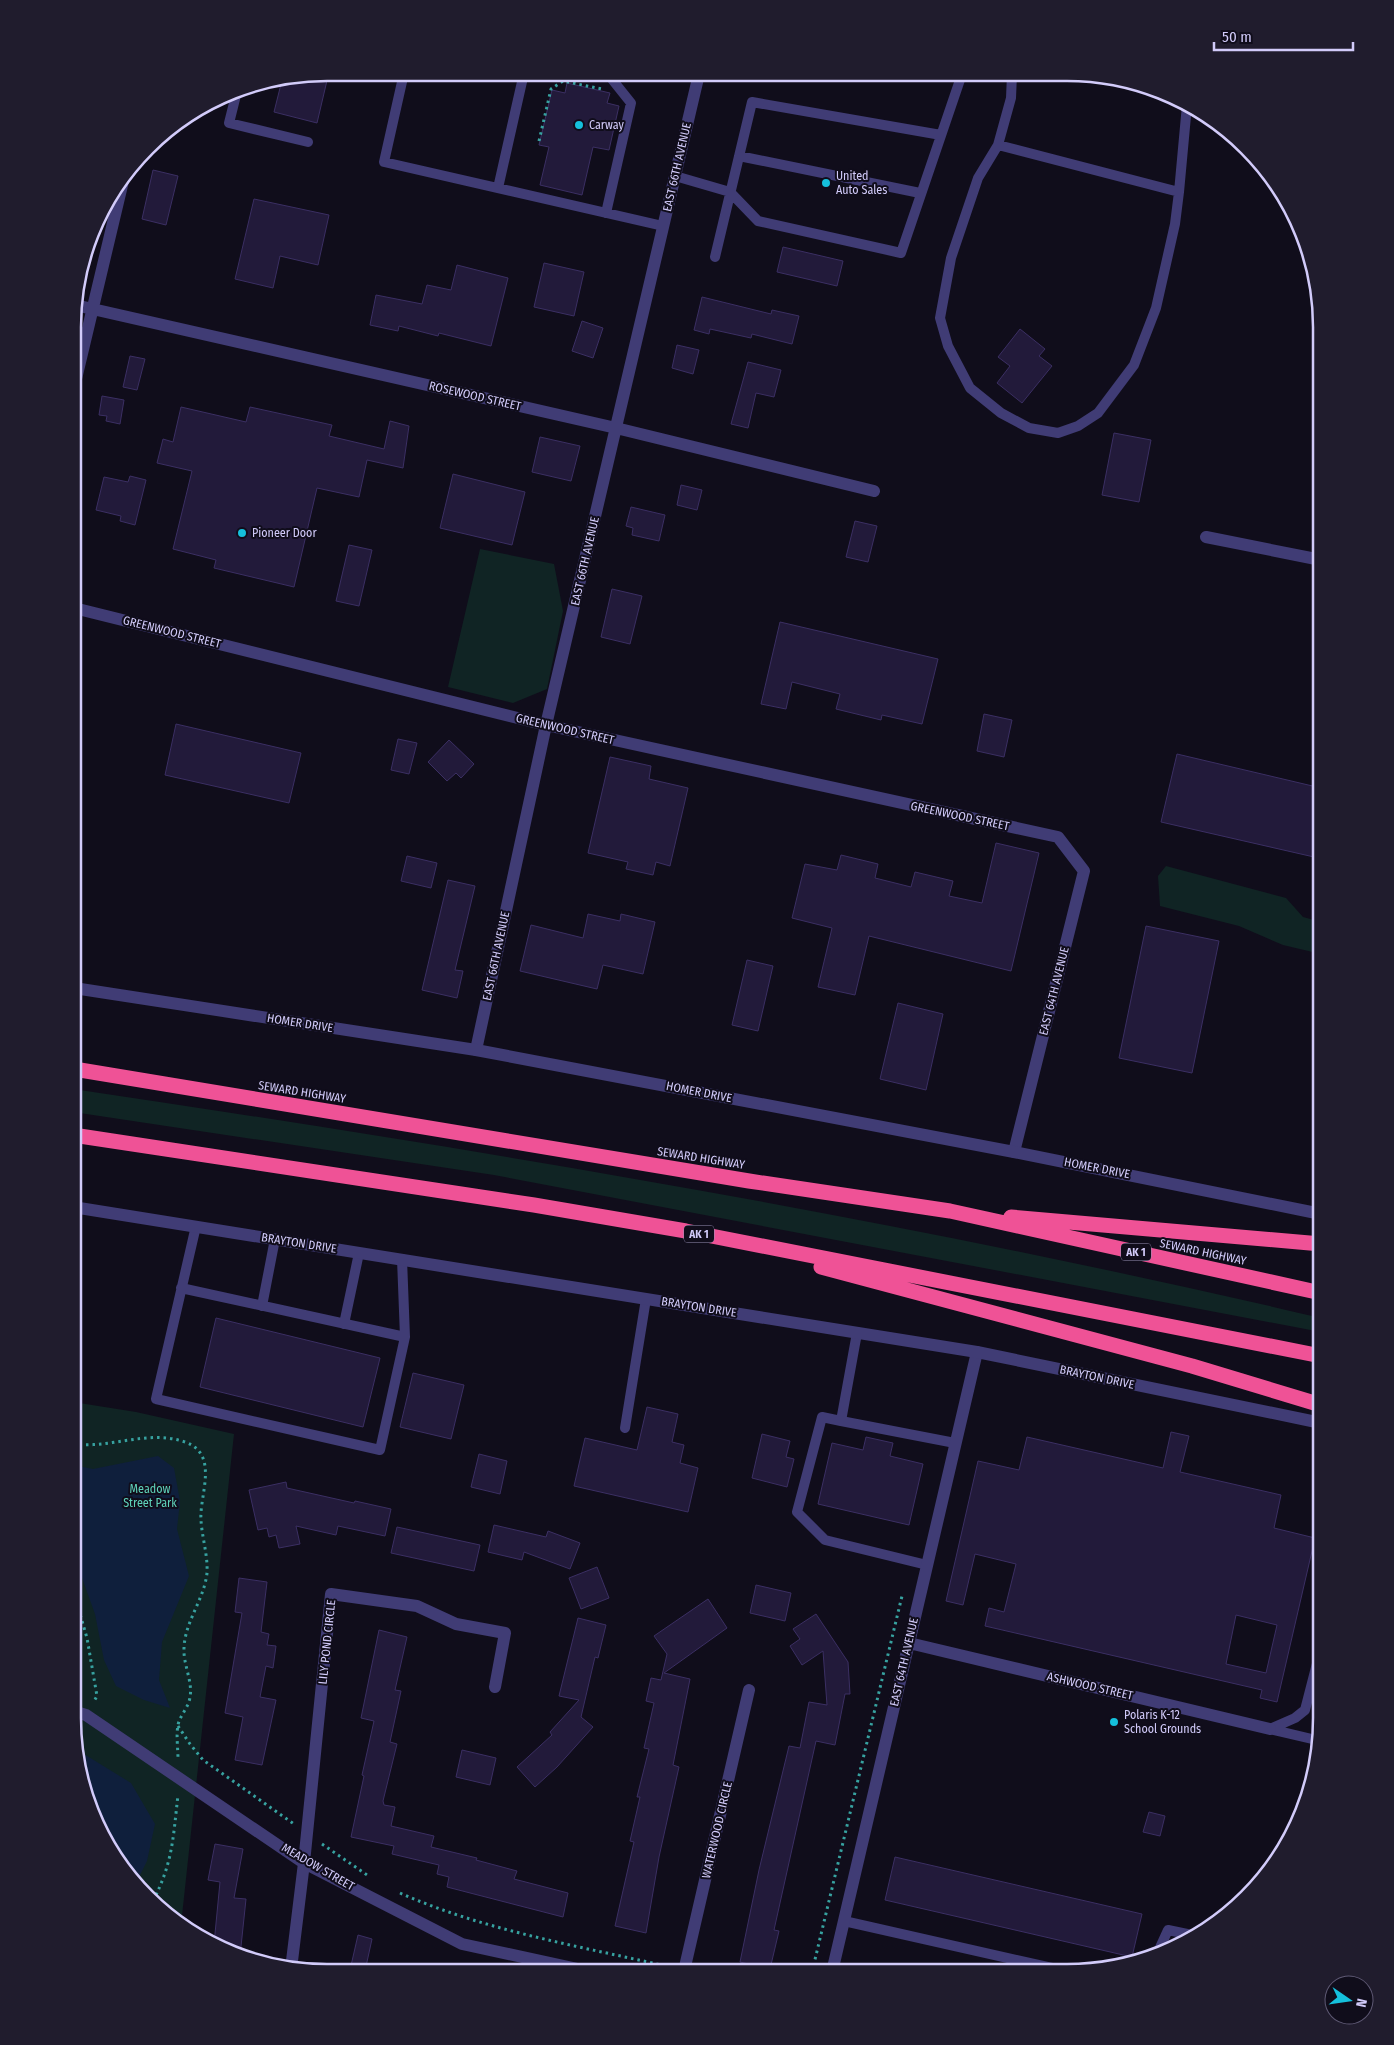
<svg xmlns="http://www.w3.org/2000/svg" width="1394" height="2045" viewBox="0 0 1394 2045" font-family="'Fira Sans Condensed',sans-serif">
  <rect width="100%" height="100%" fill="#100d1b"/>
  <path fill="#102424" d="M480 549 554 564 563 611 547 689 513 703 448 687Z
    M1166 866 1286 898 1303 917 1321 922V954L1283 945 1239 926 1160 906 1158 876Z
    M73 1089C492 1151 909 1221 1321 1318V1332L494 1175 73 1112Z
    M73 1402 136 1412 234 1434 181 1925 173 1920 125 1873 92 1815 73 1717Z"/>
  <path fill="#0f1f3c" d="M158 1456 174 1468 180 1501 177 1529 189 1576 162 1642 159 1680 170 1708 144 1700 116 1686 104 1660 95 1614 77 1564 73 1561V1465L93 1469Z
    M79 1751 131 1783 155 1824 147 1861 136 1883 125 1873 92 1815Z"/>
  <path fill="#221a3a" stroke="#3b2f63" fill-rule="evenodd" d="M329 72 317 123 274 112 282 80Z
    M567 83 610 93 607 103 619 106 609 150 593 147 582 195 540 185 549 147 539 145 552 90 565 93Z
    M153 170 178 176 166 225 142 219Z
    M254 199 329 215 318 265 280 256 273 288 235 279Z
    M783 247 843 261 837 286 777 272Z
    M544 263 584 272 574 316 534 307Z
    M457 265 508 278 491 346 439 333 438 336 399 326 398 331 370 325 376 295 422 304 427 285 451 290Z
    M702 297 771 314 772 310 799 316 792 344 752 334 751 338 710 329 709 334 694 330Z
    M582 321 603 328 593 358 572 351Z
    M1020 329 1045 349 1039 356 1052 366 1022 403 997 383 1010 366 998 357Z
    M677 345 699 350 693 374 672 368Z
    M130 356 145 359 137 390 123 387Z
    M748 362 781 370 774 397 756 393 748 428 731 424Z
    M102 396 124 400 120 424 106 421 107 416 99 415Z
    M181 407 246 422 250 407 332 425 329 436 384 449 390 421 409 426 403 468 367 460 359 497 317 488 294 587 214 568 216 560 173 549 192 471 157 463 163 439 173 442Z
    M1114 433 1151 440 1139 502 1102 495Z
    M540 437 580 446 571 481 532 472Z
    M453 474 525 492 512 545 440 528Z
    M130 476 146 480 135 525 120 521 121 516 96 510 104 477 128 482Z
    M681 485 702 490 697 510 677 505Z
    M631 507 665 515 659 541 632 535 633 528 626 526Z
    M855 521 877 526 868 562 846 557Z
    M349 545 372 550 359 606 336 601Z
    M612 589 642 596 630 644 601 637Z
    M780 622 938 659 922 724 882 715 881 720 836 709 840 694 792 682 786 709 761 704Z
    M984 714 1012 720 1004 757 977 751Z
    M176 724 301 753 289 803 165 775Z
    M398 739 417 743 409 774 391 770Z
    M449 740 474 764 461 778 456 773 447 781 428 762Z
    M1177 754 1321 788V826L1314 857 1161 822Z
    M610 757 651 766 649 779 688 788 670 866 656 862 653 875 626 869 628 862 588 853Z
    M996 843 1039 853 1011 971 869 936 855 995 818 987 832 928 792 918 805 864 837 870 841 855 878 864 875 878 911 887 915 872 953 881 949 896 982 903Z
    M407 856 437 863 431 888 401 881Z
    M448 880 475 886 455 970 463 971 457 998 422 990Z
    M588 914 620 921 621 914 655 922 643 974 603 965 597 989 520 971 531 925 583 938Z
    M1146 926 1219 941 1192 1073 1119 1058Z
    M747 960 773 966 758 1031 732 1025Z
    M898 1003 943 1014 926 1090 880 1079Z
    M216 1318 380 1358 363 1427 200 1387Z
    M413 1373 464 1385 451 1439 400 1427Z
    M647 1407 678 1414 672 1442 684 1445 680 1463 698 1468 688 1512 574 1486 585 1438 637 1450Z
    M1171 1432 1189 1436 1180 1472 1281 1495 1274 1528 1315 1538 1277 1702 1260 1698 1262 1690 985 1626 989 1608 1004 1612 1016 1564 975 1554 963 1605 946 1601 978 1461 1019 1470 1027 1437 1163 1468ZM1236 1615 1277 1625 1266 1673 1226 1664Z
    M762 1434 790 1441 786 1457 794 1459 787 1487 752 1478Z
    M866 1437 893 1443 890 1456 923 1464 909 1525 818 1504 832 1443 863 1450Z
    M479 1454 507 1461 500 1494 471 1487Z
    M286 1482 287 1488 354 1503 355 1501 391 1509 385 1536 338 1526 336 1535 296 1526 300 1544 279 1548 276 1535 269 1537 267 1528 258 1530 249 1490Z
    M494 1525 546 1537 548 1531 580 1543 570 1569 524 1552 522 1560 488 1552Z
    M397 1527 480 1545 474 1571 391 1553Z
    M597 1567 609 1598 581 1609 569 1578Z
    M239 1578 267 1582 261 1632 269 1634 267 1645 276 1646 273 1668 266 1666 260 1697 276 1700 262 1765 235 1760 243 1717 225 1713 242 1613 235 1612Z
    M756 1585 791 1593 785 1621 750 1613Z
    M708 1599 727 1628 664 1673 690 1679 673 1765 679 1767 659 1857 646 1933 615 1926 634 1842 630 1841 640 1797H637L649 1749 644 1748 654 1703 646 1701 651 1678 661 1680 667 1654 654 1636Z
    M816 1614 848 1662 850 1694H845L835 1745 816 1741 774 1930 779 1931 770 1969 740 1962 759 1870 789 1746 800 1748 809 1702 827 1705 823 1651 802 1665 790 1646 800 1639 793 1629Z
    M578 1618 606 1625 598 1658 595 1657 581 1717 593 1727 557 1767 535 1787 517 1767 552 1735 550 1732 579 1700 559 1696Z
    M379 1630 407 1637 395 1690 401 1691 390 1742 397 1744 383 1801 384 1805 395 1807 391 1826 434 1836 431 1847 477 1858 476 1860 517 1871 514 1879 568 1893 563 1917 447 1887 449 1877 437 1874 439 1865 392 1854 394 1846 351 1837 364 1776 362 1775 374 1721 361 1718Z
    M462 1750 496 1758 490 1785 456 1777Z
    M1149 1812 1165 1816 1160 1836 1143 1832Z
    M215 1844 243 1849 234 1898 246 1899 240 1956 214 1944 220 1882 208 1880Z
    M895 1857 1142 1914 1132 1957 885 1900Z
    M358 1935 372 1939 365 1971 350 1970Z"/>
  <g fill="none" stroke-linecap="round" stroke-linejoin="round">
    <path stroke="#37a2a0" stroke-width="3" stroke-dasharray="2.5 4" stroke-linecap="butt" d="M539 141 551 89 563 81 602 89
      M73 1444C111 1449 148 1429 185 1442 220 1454 199 1496 201 1520 202 1538 208 1555 207 1573 204 1600 185 1621 184 1648 183 1664 193 1682 190 1697 189 1707 180 1715 178 1725 176 1735 178 1749 178 1759
      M73 1590 87 1638 97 1696 93 1703
      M178 1726 190 1744 203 1760 294 1824
      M322 1844 370 1877
      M400 1893C486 1931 579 1946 670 1967
      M153 1901C173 1862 173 1838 178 1795
      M812 1972 902 1596"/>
    <path stroke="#403c75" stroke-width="10" d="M404 73 384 162 663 226
      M1012 74 1011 98 998 145 1179 192 1187 105
      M237 91 229 123 308 142
      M998 145 978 178 951 258 940 318 948 346 970 388 1001 413 1029 428 1058 433 1078 426 1098 413 1134 365 1156 308 1175 224 1179 192
      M739 156 920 193
      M675 176 730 192 758 221 901 253 962 74
      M498 188 524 73
      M606 213 631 103 607 73
      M715 257 752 102 941 135
      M196 1226 156 1399 380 1450 405 1337 402 1259
      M181 1288 405 1337
      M262 1306 275 1239
      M344 1324 359 1253
      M857 1333 841 1421 955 1443
      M841 1421 822 1417 797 1512 825 1540 927 1565
      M625 1428 646 1299
      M1270 1729 1295 1718 1305 1710 1321 1648
      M1270 1729 1312 1739 1320 1737
      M844 1921 1070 1972
      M1157 1954 1168 1930 1192 1935"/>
    <path stroke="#403c75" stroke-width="12" d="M75 305 616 428 874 491
      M75 383 123 181
      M1206 537 1321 560
      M74 608 546 725 1058 837 1084 871 1014 1152
      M476 1050 546 725 699 74
      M909 1643 1270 1729
      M73 1711 86 1715 304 1863 462 1944 587 1971
      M291 1969 304 1863 331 1594 417 1606 456 1624 505 1633 495 1687
      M684 1971 749 1690
      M832 1972 977 1352"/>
    <path stroke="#403c75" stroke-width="12" d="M74 988 476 1050 1014 1152 1321 1214
      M73 1207 977 1352 1321 1423"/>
    <path stroke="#ef5296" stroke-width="15" d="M74 1069 749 1181 950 1211 1321 1293
      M73 1135 534 1205 686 1231 1321 1356
      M1011 1217 1321 1244
      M821 1267 1192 1366 1321 1405"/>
  </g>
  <g fill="#15c0dc" stroke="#100d1b" stroke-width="2">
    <circle cx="579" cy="125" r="5"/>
    <circle cx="826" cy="183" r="5"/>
    <circle cx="242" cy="533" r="5"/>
    <circle cx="1114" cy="1722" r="5"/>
  </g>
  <g text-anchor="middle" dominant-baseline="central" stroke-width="4" stroke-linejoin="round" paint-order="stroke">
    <g fill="#100d1b" stroke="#9892b7" stroke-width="1">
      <rect x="684" y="1225.5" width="30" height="17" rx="4"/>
      <rect x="1121" y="1243.5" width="30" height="17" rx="4"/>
    </g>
    <g font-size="11" font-weight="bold" fill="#d2cbfa">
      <text x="699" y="1234">AK 1</text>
      <text x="1136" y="1252">AK 1</text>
    </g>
    <g font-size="12" fill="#d2cbfa" stroke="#100d1b" text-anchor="start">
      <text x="589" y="125">Carway</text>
      <text x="836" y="176">United<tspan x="836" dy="14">Auto Sales</tspan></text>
      <text x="252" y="533">Pioneer Door</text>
      <text x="1124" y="1715">Polaris K-12<tspan x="1124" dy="14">School Grounds</tspan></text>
    </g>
    <g font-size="12" fill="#d2cbfa" stroke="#100d1b">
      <text transform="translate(677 167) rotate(-77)">EAST 66TH AVENUE</text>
      <text transform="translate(475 396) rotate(13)">ROSEWOOD STREET</text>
      <text transform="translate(585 561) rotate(-77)">EAST 66TH AVENUE</text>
      <text transform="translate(172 632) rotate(14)">GREENWOOD STREET</text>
      <text transform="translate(565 729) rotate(13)">GREENWOOD STREET</text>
      <text transform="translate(960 816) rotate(12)">GREENWOOD STREET</text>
      <text transform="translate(496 956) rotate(-78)">EAST 66TH AVENUE</text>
      <text transform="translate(1054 991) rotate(-76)">EAST 64TH AVENUE</text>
      <text transform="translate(300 1023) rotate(9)">HOMER DRIVE</text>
      <text transform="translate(302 1092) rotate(9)">SEWARD HIGHWAY</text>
      <text transform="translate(699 1092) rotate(11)">HOMER DRIVE</text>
      <text transform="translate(701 1158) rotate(9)">SEWARD HIGHWAY</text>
      <text transform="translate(1097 1168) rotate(11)">HOMER DRIVE</text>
      <text transform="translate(299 1243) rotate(9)">BRAYTON DRIVE</text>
      <text transform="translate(1203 1252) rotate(12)">SEWARD HIGHWAY</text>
      <text transform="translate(699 1307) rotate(9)">BRAYTON DRIVE</text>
      <text transform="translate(1097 1377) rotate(12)">BRAYTON DRIVE</text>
      <text transform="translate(327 1642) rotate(-84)">LILY POND CIRCLE</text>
      <text transform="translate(904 1662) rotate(-77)">EAST 64TH AVENUE</text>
      <text transform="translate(1090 1686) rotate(13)">ASHWOOD STREET</text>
      <text transform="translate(717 1830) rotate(-77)">WATERWOOD CIRCLE</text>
      <text transform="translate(318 1867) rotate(30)">MEADOW STREET</text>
    </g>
    <g font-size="12" fill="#5fd2ba" stroke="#100d1b">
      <text x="150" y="1489">Meadow<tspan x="150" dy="14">Street Park</tspan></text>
    </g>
  </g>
  <path d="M0 0H1394V2045H0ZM327 81H1067A246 246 0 0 1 1313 327V1718A246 246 0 0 1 1067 1964H327A246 246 0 0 1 81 1718V327A246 246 0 0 1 327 81Z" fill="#201c2d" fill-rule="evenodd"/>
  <path fill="none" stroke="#d2cbfa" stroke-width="2.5" d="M327 81H1067A246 246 0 0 1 1313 327V1718A246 246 0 0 1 1067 1964H327A246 246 0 0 1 81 1718V327A246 246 0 0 1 327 81Z"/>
  <g transform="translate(1349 2000) rotate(103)"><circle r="24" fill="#100d1b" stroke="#5e5974"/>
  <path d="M0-4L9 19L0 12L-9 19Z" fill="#15c0dc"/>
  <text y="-8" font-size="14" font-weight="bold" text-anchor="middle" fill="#d2cbfa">N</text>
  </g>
  <path d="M1214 42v8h139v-8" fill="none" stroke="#d2cbfa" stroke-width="2.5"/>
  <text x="1222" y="42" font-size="15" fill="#d2cbfa" stroke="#100d1b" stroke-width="4" paint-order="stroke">50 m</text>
</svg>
